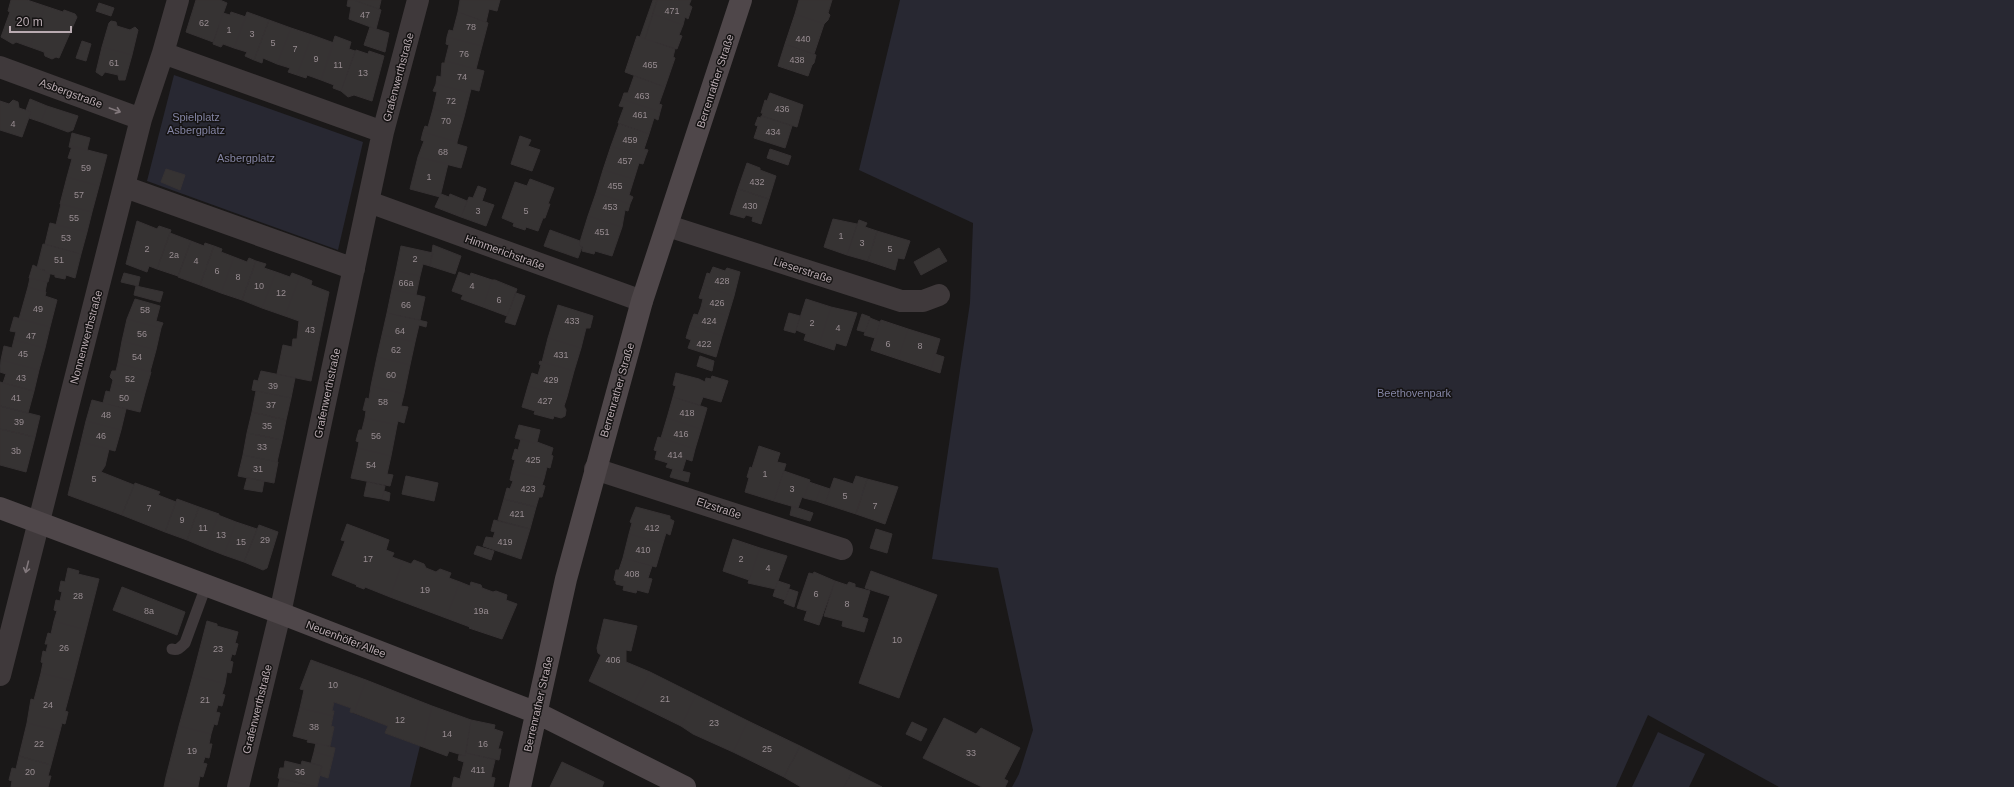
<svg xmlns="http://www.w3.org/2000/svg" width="2014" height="787" viewBox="0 0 2014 787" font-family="Arial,sans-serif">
  <rect width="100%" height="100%" fill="#1a1818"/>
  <path fill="#282832" d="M900 0H2014V787H1779L1648 715 1616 787H1012L1019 774 1033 730 998 568 932 559 970 303 973 223 859 170Z
    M174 75 363 142 338 250 147 181Z
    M334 702 351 708 350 712 388 726 385 733 420 746 410 787H317L319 775 327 777 335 748 330 746 334 727 331 726 334 712 332 711Z
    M1658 732 1705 754 1689 787H1632Z"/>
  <path fill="#363333" stroke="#363233" d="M11 0H27L45 6 30 47 16 42 13 44 1 37 10 12 8 11Z
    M196 0H220L227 3 213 42 186 32Z
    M348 0H354L381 10 376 29 349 19 351 7 347 6Z
    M354 0H381L379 9Z
    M460 0H500L497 11 489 9 486 22 458 12Z
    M653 0H657L645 39 640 37Z
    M657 0H691L689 5 692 7 688 19 685 17 683 25 653 14Z
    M799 0H832L828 13 830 15 828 20 824 24 795 14Z
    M99 3 114 8 111 16 96 11Z
    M45 6 63 12 64 10 75 14 77 17 59 58 56 57 52 59 45 56 44 52 30 47Z
    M231 12 246 17 234 48 223 44 221 47 213 44 223 13 230 15Z
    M247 12 269 20 254 60 245 56 247 52 234 48Z
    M458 12 488 23 482 46 447 37 449 30 453 31Z
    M653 14 683 25 679 35 682 36 677 49 645 39Z
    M795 14 824 24 814 54 785 44Z
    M269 20 291 28 277 64 263 58 262 63 254 60Z
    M111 21 116 22 117 26 130 30 135 27 138 30 132 55 102 47 109 23Z
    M370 27 389 33 385 52 364 45Z
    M291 28 312 35 297 75 288 72 290 68 277 64Z
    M312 35 334 43 321 80 307 75 306 78 297 75Z
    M335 36 351 42 349 49 355 51 341 91 333 88 334 85 321 80Z
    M637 36 675 49 673 57 675 58 665 87 625 72Z
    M447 37 482 46 476 69 445 61 449 45 446 44Z
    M82 41 91 44 86 61 76 58Z
    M785 44 816 55 814 63 812 65 808 76 778 66Z
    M102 47 132 55 125 80H119L118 75 105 72 102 76 96 72Z
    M356 50 368 54 369 51 384 56 372 101 354 95 348 97 341 91Z
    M445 61 484 71 479 91 471 89 470 93 436 84 437 76 441 77 442 63H445Z
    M634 76 665 87 659 104 662 105 660 112 622 99 624 93H628Z
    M436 84 470 93 464 117 433 109 437 92 433 91Z
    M770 93 803 105 797 127 762 116 763 113H761L765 100 767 101Z
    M30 99 47 106 41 122 29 118 31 112 26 110Z
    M622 99 660 112 658 120 654 118 649 134 618 123 624 107 619 106Z
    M13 100 18 102 19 108 31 112 22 137 0 130V101L9 104Z
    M47 106 78 116 73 130 68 132 41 122Z
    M433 109 464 117 457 142 423 132 425 126 428 127Z
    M761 116 792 126 785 148 754 138 758 126 755 125 758 117 761 118Z
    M619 124 649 134 644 149 648 150 645 158 611 146Z
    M423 132 457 142V144L467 147 461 168 418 157 424 141 421 140Z
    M72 133 90 138 87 150 69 147Z
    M520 136 531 140 528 146 540 150 532 171 511 164Z
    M72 146 107 155 99 186 67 177 72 159 68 158Z
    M611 146 645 158 643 164 639 163 634 179 603 170Z
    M770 149 791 156 788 165 767 158Z
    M418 157 448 164 440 197 410 189Z
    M747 163 760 168V170L776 176 769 199 738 189Z
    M166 169 185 175 180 190 161 182Z
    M603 170 634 179 629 195 633 197 630 204 596 193Z
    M67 177 99 186 92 212 60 204Z
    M530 179 554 188 548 204H550L545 218H543L538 231 526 227 525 230 513 226 514 223 502 218 515 182 527 186Z
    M478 186 486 189 482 201 494 205 486 226 461 217 469 197 473 198Z
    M738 189 769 199 761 224 752 221 753 217 746 215 744 218 730 214Z
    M596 193 630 204 628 211 625 210 622 227 588 216Z
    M441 194 449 197 450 194 467 201 461 217 435 207Z
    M61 204 92 212 87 232 56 225Z
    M588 216 622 227 612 256 595 251 594 254 582 251 583 247 579 245Z
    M833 219 857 224 847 255 824 247Z
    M859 220 867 223 865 227 877 231 868 261 847 255Z
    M137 221 157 229 159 226 171 230 157 269 149 266 147 272 126 264Z
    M50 223 87 232 81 254 45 244Z
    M550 230 580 241 579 245 582 247 578 258 544 246Z
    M877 231 910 241 904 259 898 258 895 270 868 261Z
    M170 233 191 241 178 276 157 269Z
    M191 241 204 246 205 243 214 246 200 285 178 277Z
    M43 244 81 254 75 278 66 275 65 279 55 277V275L44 272 45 270 37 268Z
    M433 245 461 256 455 274 430 266Z
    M214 246 222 249 221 252 234 257 221 293 200 285Z
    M401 246 433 253 430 266 423 264 420 276 396 271Z
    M939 248 947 261 921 275 914 262Z
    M234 257 247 262 249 258 256 261 242 300 221 293Z
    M256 261 266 264 264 268 276 272 262 308 242 300Z
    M33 265 50 274 48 282 29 278Z
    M713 267 725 271 727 268 740 272 734 296 703 286 707 273 710 274Z
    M396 271 420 276 416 295 392 289Z
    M276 272 290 277 292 273 300 276 285 316 262 308Z
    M459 272 470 276 471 273 492 280 483 307 461 299 463 295 452 291Z
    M124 273 140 277 138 286 121 282Z
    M300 276 312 281 311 285 329 292 311 381 277 374 283 345 292 347 293 339H297L299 321 285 316Z
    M30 278 47 282 45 292 28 287Z
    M492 280H495L517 289 507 316 483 307Z
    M136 286 163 292 160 302 134 295Z
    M703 286 734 296 728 316 701 307 703 299 699 298Z
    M28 287 46 292 45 296 57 300 50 327 19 319Z
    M392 289 425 297 420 320 387 313Z
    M516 293 525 296 515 325 505 322Z
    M135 299 160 306 156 321 163 323 161 328 127 319Z
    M806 299 831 307 819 345 804 340 806 334 796 330Z
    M558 305 593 316 590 328H586L581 348 548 338Z
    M701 307 728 316 722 336 690 325 694 314 698 315Z
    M831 307 857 313 846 346 836 343 834 350 819 345Z
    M387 313 427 322 426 327 419 325 415 342 382 335Z
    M789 313 800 316 795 333 784 330Z
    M862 314 870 317 865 332 857 330Z
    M14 317 50 327 45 348 14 340 16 332 10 331Z
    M870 318 880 322 875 338 864 335Z
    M127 319 161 328 156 350 122 341Z
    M881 320 908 329 898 359 871 350Z
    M690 325 722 336 716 357 688 348 691 340 686 338Z
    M908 329 940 339 931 370 898 359Z
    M382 335 415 342 410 365 377 357Z
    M548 338 581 348 574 371 542 362Z
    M14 340 45 348 39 370 1 360 4 346 12 348Z
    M122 341 156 350 150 372 118 363Z
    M935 354 944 357 940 373 931 370Z
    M700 356 714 361 712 371 697 366Z
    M377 357 410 365 404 394 371 386Z
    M1 360 39 370 34 391 3 383 6 374 0 372Z
    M540 361 574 371 567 397 528 386 532 373 538 375 541 365 539 364Z
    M118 363 151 372 145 393 112 384 113 380 110 377 112 371H116Z
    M261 371 295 378 291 398 252 390 254 380 258 381Z
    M676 373 699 379 705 382 706 378 711 379 712 376 728 381 721 402 703 397 700 405 673 397 676 386 673 385Z
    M0 382 34 391 28 413 0 406Z
    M112 384 145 393 140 412 103 403 106 391 110 392Z
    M371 386 404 394 401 406 408 407 404 423 398 421 397 425 365 418 366 411 363 410 366 398 369 399Z
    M528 386 567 397 564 406 566 410 565 416 561 418 554 416 553 419 534 414 535 411 522 407Z
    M256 391 291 398 286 420 252 412Z
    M673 397 707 408 701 429 667 418Z
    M92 400 126 409 121 430 86 421Z
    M0 406 40 416 35 437 0 429Z
    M252 412 286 420 282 440 247 433Z
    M365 418 397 425 391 456 358 448 359 442 356 441 359 430H362Z
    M667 418 701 429 695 449 661 438Z
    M86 421 121 430 115 451 81 442Z
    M519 425 540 430 537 442 534 443 515 438Z
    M0 429 35 437 26 472 0 465Z
    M247 433 282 440 277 462 243 455Z
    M658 437 695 449 692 461 686 459 682 472 666 467 668 463 655 459 657 451 654 450Z
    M521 439 534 443 537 442 553 448 551 455 553 456 550 468 547 467 544 479 512 471 515 460 512 459 515 449 518 450Z
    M81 442 109 449 105 466 101 472 134 485 122 515 68 495Z
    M759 446 780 453 777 462 786 464 774 501 745 492 749 478 747 477 750 467 752 468Z
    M358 448 391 456 387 474 393 475 390 486 351 478Z
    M243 455 278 462 274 483 238 476Z
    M673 469 690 473 688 482 670 477Z
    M512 471 544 479 542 485 545 486 542 497H539L536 507 504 499 507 488 510 489 513 481 510 480Z
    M784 471 810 480 804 498 802 497 798 508 774 501Z
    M406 476 438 483 434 501 402 494Z
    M856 476 867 479 856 514 825 504 834 478 853 484Z
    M247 478 264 481 262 492 244 489Z
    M867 479 898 487 885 524 856 514Z
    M367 482 385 486 382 499 364 496Z
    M809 482 821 486 816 501 804 498Z
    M135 483 160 492 158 495 176 502 165 532 122 515Z
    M821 486 830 489 825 504 816 501Z
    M384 491 390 493 389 501 382 499Z
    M177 499 199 507 187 540 165 532Z
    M504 499 536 507 530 529 498 520Z
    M792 506 813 513 810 521 790 515Z
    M199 507 219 514 206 548 187 540Z
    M636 507 670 516V519L674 521 670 535 666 533 663 543 629 534 632 523 630 522Z
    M218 515 236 522 224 555 206 548Z
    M494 520 530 529 521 559 483 546 486 537 493 538 495 532 491 531Z
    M236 522 257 529 244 562 224 555Z
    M347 524 389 540 386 550 394 553 392 557 403 561 390 597 365 587 364 589 356 586 357 585 332 575 345 541 341 540Z
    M259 525 278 532 267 568 263 570 244 562Z
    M876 529 892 534 887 553 870 548Z
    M629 534 663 543 656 567 623 558Z
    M733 539 760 548 749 580 723 571Z
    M477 546 494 551 491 560 474 554Z
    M760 548 787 556 775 589 748 583Z
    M623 558 652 566 648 578 652 579 648 593 637 590 636 593 623 590 624 586 616 584V581L614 580 616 570H619Z
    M414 560 424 564 426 568 436 572 440 569 451 573 449 578 460 582 446 618 390 597 403 561 411 564Z
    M68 568 79 571 78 574 99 579 86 630 54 621 57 611 54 610 56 600 60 601 62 592 59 591 61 581 65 582Z
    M871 571 937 595 899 698 859 683 890 596 865 588Z
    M814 572 835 581 819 625 804 620 807 611 797 608 809 573 813 574Z
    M778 581 790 585 785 600 773 596Z
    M835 581 847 585 849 582 855 584V587L870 591 862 617 868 619 864 632 842 626 843 621 824 616Z
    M460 582 470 586 471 582 481 585 482 588 493 592 496 591 507 595 506 600 517 604 502 639 469 628 470 627 446 618Z
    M122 587 185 612 177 635 113 610Z
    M789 589 798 592 794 607 784 603Z
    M604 619 637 626 631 651 626 650V662L650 672 634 703 589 681 601 655 598 653 597 648Z
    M54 621 86 630 73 681 41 673 43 663 41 662 43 651 46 652 48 644H45L48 633 51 634Z
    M207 621 217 624V626L238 632 235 643 238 644 235 655 232 654 230 661 233 662 231 673 227 672 225 684 193 675Z
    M311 660 366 680 354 713 350 712 351 708 334 702 332 711H334L333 716 300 708 304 690 300 689Z
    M650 672 696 695 681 726 634 703Z
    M41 673 73 681 65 711 68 712 65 724 62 723 60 731 27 723 31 699 34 700Z
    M193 675 225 684 222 694 225 695 222 706 218 705 216 712 220 713 217 725 214 724 211 734 179 726Z
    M366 680 432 706 423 747 385 733 388 726 354 713Z
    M696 695 748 721 733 752 693 734 681 726Z
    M432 706 471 720 465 756 449 751 447 756 423 747Z
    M300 708 333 716 331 726 334 727 330 746 307 742 308 740 293 736Z
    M944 718 976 734 981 728 1020 748 1004 779 1008 781 1005 787H982L923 758Z
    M471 720 495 725 494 729 503 732 498 749H501L499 760 466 753Z
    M748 721 800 746 784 777 733 752Z
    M912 722 927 729 921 741 906 734Z
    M27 723 60 731 51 765 19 756Z
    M179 726 211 734 209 744H212L209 758 205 757 203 763 207 764 203 777 200 776 198 786 166 777Z
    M316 743 335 748 333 757 314 752Z
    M800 746 852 772 844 787H801L784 777Z
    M314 752 333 757 328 778 319 775 322 766 311 763Z
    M466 753 495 760 491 777 495 778 493 787H452L454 777 460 779 464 762 458 760 459 755 465 756Z
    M19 756 51 765 48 776H51L48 787H11L12 781 9 780 12 768 16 769Z
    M285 761 301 765 302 761 322 766 317 787 278 778 280 768H284Z
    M562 762 604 782 602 787H550Z
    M852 772 882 787H844Z
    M166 777 198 786V787H164Z
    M280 778 316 787H278Z"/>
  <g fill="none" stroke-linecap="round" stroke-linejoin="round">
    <path stroke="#3f393b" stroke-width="11" d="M172 649C178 651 181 647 185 643L206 586"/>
    <path stroke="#3f393b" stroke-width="22" d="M163 53 383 132
      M0 67 141 119
      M125 187 354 269
      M369 202 642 301
      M668 226 901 301H923L939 295
      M595 469 842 549
      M0 675 141 119 163 53 178 0
      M238 787 279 618 383 132 418 0"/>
    <path stroke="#4f474a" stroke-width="22" d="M0 508 280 613 537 713 685 787
      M520 787 566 579 642 301 741 0"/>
  </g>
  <defs><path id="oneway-shaft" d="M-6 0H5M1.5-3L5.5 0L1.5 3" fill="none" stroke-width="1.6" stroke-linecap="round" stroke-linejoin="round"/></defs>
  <g stroke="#82787c">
    <use href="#oneway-shaft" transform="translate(115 110) rotate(20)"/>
    <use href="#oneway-shaft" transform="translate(27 567) rotate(104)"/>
  </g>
  <g text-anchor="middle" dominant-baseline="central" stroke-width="3" stroke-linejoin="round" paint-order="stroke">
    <g font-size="9" fill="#988d92">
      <text x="672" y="11">471</text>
      <text x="365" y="15">47</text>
      <text x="204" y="23">62</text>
      <text x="471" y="27">78</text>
      <text x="229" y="30">1</text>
      <text x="252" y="34">3</text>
      <text x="803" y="39">440</text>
      <text x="273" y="43">5</text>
      <text x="295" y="49">7</text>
      <text x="464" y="54">76</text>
      <text x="316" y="59">9</text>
      <text x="797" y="60">438</text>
      <text x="114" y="63">61</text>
      <text x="338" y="65">11</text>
      <text x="650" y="65">465</text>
      <text x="363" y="73">13</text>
      <text x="462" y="77">74</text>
      <text x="642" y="96">463</text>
      <text x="451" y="101">72</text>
      <text x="782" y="109">436</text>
      <text x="640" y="115">461</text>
      <text x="446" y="121">70</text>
      <text x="13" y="124">4</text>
      <text x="773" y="132">434</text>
      <text x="630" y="140">459</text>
      <text x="443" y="152">68</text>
      <text x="625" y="161">457</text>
      <text x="86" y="168">59</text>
      <text x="429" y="177">1</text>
      <text x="757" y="182">432</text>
      <text x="615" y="186">455</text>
      <text x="79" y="195">57</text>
      <text x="750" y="206">430</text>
      <text x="610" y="207">453</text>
      <text x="478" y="211">3</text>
      <text x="526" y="211">5</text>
      <text x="74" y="218">55</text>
      <text x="602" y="232">451</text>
      <text x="841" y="236">1</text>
      <text x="66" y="238">53</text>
      <text x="862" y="243">3</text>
      <text x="147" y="249">2</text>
      <text x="890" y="249">5</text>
      <text x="174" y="255">2a</text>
      <text x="415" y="259">2</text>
      <text x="59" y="260">51</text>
      <text x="196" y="261">4</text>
      <text x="217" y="271">6</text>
      <text x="238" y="277">8</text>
      <text x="722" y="281">428</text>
      <text x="406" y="283">66a</text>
      <text x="259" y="286">10</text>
      <text x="472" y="286">4</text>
      <text x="281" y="293">12</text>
      <text x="499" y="300">6</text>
      <text x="717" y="303">426</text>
      <text x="406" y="305">66</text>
      <text x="38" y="309">49</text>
      <text x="145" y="310">58</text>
      <text x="572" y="321">433</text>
      <text x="709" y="321">424</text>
      <text x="812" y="323">2</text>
      <text x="838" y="328">4</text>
      <text x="310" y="330">43</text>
      <text x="400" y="331">64</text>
      <text x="142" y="334">56</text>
      <text x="31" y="336">47</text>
      <text x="704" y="344">422</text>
      <text x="888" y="344">6</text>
      <text x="920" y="346">8</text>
      <text x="396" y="350">62</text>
      <text x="23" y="354">45</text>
      <text x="561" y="355">431</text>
      <text x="137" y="357">54</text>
      <text x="391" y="375">60</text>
      <text x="21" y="378">43</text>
      <text x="130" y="379">52</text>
      <text x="551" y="380">429</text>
      <text x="273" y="386">39</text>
      <text x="16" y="398">41</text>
      <text x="124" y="398">50</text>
      <text x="545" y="401">427</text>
      <text x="383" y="402">58</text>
      <text x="271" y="405">37</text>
      <text x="687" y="413">418</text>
      <text x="106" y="415">48</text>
      <text x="19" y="422">39</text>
      <text x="267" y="426">35</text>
      <text x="681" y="434">416</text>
      <text x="101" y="436">46</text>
      <text x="376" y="436">56</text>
      <text x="262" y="447">33</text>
      <text x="16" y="451">3b</text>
      <text x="675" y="455">414</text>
      <text x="533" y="460">425</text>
      <text x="371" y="465">54</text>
      <text x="258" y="469">31</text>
      <text x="765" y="474">1</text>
      <text x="94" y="479">5</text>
      <text x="528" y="489">423</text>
      <text x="792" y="489">3</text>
      <text x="845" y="496">5</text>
      <text x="875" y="506">7</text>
      <text x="149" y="508">7</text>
      <text x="517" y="514">421</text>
      <text x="182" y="520">9</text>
      <text x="203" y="528">11</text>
      <text x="652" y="528">412</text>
      <text x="221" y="535">13</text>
      <text x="265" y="540">29</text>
      <text x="241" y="542">15</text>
      <text x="505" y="542">419</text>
      <text x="643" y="550">410</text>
      <text x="368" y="559">17</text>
      <text x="741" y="559">2</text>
      <text x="768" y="568">4</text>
      <text x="632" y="574">408</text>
      <text x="425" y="590">19</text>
      <text x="816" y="594">6</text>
      <text x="78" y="596">28</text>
      <text x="847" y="604">8</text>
      <text x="149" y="611">8a</text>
      <text x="481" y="611">19a</text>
      <text x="897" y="640">10</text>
      <text x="64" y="648">26</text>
      <text x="218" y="649">23</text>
      <text x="613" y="660">406</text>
      <text x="333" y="685">10</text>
      <text x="665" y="699">21</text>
      <text x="205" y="700">21</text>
      <text x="48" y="705">24</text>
      <text x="400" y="720">12</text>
      <text x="714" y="723">23</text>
      <text x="314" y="727">38</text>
      <text x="447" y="734">14</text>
      <text x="39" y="744">22</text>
      <text x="483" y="744">16</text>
      <text x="767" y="749">25</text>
      <text x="192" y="751">19</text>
      <text x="971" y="753">33</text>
      <text x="478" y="770">411</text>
      <text x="30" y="772">20</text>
      <text x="300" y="772">36</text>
    </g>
    <g font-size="11" fill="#b9abb1" stroke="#151313">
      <text transform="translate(398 77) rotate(-75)">Grafenwerthstraße</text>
      <text transform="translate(715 81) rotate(-72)">Berrenrather Straße</text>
      <text transform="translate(71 93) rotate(20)">Asbergstraße</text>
      <text transform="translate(505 252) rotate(20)">Himmerichstraße</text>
      <text transform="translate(803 270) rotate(18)">Lieserstraße</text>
      <text transform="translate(86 337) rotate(-75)">Nonnenwerthstraße</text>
      <text transform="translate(617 390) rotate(-74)">Berrenrather Straße</text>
      <text transform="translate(327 393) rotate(-78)">Grafenwerthstraße</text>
      <text transform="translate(719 508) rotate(18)">Elzstraße</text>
      <text transform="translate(346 639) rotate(21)">Neuenhöfer Allee</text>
      <text transform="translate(538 704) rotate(-77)">Berrenrather Straße</text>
      <text transform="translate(257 709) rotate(-76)">Grafenwerthstraße</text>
    </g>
    <g font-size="11" fill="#8384a3" stroke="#151313">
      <text x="196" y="117">Spielplatz<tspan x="196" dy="13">Asbergplatz</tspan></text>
      <text x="246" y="158">Asbergplatz</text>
      <text x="1414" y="393">Beethovenpark</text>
    </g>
  </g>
  <path d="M10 26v6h61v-6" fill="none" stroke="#b9abb1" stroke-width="2"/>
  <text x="16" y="26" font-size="12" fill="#b9abb1" stroke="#151313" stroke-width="3" paint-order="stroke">20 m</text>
</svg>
